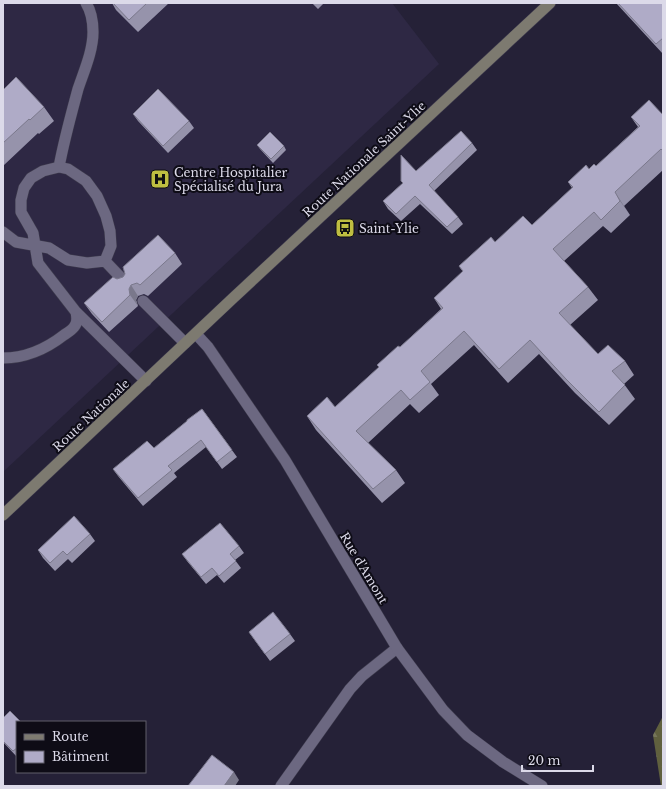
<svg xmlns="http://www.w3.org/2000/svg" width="666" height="789" viewBox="0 0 666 789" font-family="'Libre Baskerville',serif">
  <defs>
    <pattern id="forest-firs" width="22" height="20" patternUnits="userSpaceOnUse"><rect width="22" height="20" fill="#60603e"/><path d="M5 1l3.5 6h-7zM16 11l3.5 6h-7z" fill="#76765a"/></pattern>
  </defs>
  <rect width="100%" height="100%" fill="#252137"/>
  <path fill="#2e2844" d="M3 3H392L439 64 3 472Z"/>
  <path fill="url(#forest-firs)" d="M663 716V786H661L653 735Z"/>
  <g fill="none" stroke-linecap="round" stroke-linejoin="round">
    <defs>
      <path id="service" d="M59 167C64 140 71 115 78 89 84 71 93 51 93 32 93 23 91 11 86 3
        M3 232 16 242 49 248 68 260 87 263 105 261
        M105 261 126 283
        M143 301 185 343
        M76 312 146 381
        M3 358C26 358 46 349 64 335 67 333 72 330 74 327 78 323 77 317 76 312L38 263 33 233 21 212V200L24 188 31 178 43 171 59 167 68 169 86 181 97 196 106 216 110 231 111 246 105 261"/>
      <path id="minor" d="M281 786 350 689 362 676 397 648"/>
      <path id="tertiary" d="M196 334 208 347 285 460 397 648 443 710 467 735 503 762 542 786"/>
      <path id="secondary" d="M3 515 231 300 550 3"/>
    </defs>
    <use href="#service" stroke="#3f3c4e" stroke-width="12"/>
    <use href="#minor" stroke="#3f3c4e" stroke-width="12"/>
    <use href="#tertiary" stroke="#3f3c4e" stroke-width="12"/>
    <use href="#secondary" stroke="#3f3c4e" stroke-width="12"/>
    <use href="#service" stroke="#6c6881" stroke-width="11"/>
    <use href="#minor" stroke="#6c6881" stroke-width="11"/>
    <use href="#tertiary" stroke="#6c6881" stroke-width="11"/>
    <use href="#secondary" stroke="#7d7a70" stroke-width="11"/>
  </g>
  <path fill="#9693ab" d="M112 3H169L138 32 116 10Z
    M312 3H324L318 9Z
    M616 3H663V54Z
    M3 90 44 107 54 121 39 134 38 133 3 166Z
    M133 114 189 121 194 128 168 153 138 121Z
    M663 115V170L624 206 630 215 611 233 603 226 564 261 588 287 598 300 570 325 598 354 625 361 634 375 624 384 635 399 609 425 575 393 539 354 508 383 474 345 431 384 439 395 419 413 410 404 368 443 396 470 405 483 382 503 316 430 307 416 335 407 379 367 377 365 400 347 441 309 434 298 463 272 459 266 495 242 532 225 572 188 568 182 589 169 596 166 638 127 631 117Z
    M472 143 477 150 434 191 458 217 463 224 452 234 420 204 401 221 388 209 383 201 416 171Z
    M257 145 284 146 286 150 273 163 260 149Z
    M175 253 182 264 148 296 144 294 138 296 136 300 138 306 109 332 92 314 84 303 117 279 123 277Z
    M202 409 237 457 222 469 206 447 174 473 177 477 143 506 118 476 113 469 154 448Z
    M90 534 95 541 72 563 68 559 55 571 43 558 38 550Z
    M239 546 244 553 235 560 241 568 224 583 217 575 206 584 187 561 182 554Z
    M249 632 290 634 295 641 270 661Z
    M3 718 17 722V757L3 742Z"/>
  <path fill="#7a788b" d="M615 192 624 206 630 215 620 201Z
    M131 285 138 296 136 300 138 306 130 295 129 289Z
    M234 772 239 780 235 786H224Z"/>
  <path fill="#afabc7" stroke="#7a788b" d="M113 3H147L129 20Z
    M618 3H663V38L656 44Z
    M16 77 44 107 30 120 29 119 3 143V90Z
    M158 89 189 121 163 146 133 114Z
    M649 100 663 115V151L661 149 615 192 620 201 601 220 594 212 553 249 588 287 559 313 598 354 608 345 625 361 612 371 625 385 599 412 566 379 530 340 499 369 464 331 421 371 430 382 410 400 401 390 356 431 396 470 373 489 307 416 327 397 335 407 379 367 377 365 398 346 400 347 443 308 434 298 463 271 459 266 491 237 495 242 523 216 532 225 573 187 568 182 586 165 589 169 594 164 596 166 640 126 631 117Z
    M461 131 472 143 429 185 458 217 447 227 415 196 396 214 383 201 403 183 401 181V155L416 171Z
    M270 132 284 146 271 159 257 145Z
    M158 235 175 253 140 285 137 283 131 285 129 289 130 295 102 322 84 303 113 277 117 279 123 277 125 274 123 267Z
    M202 409 232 450 217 462 201 440 168 466 172 470 138 498 113 469 147 441 154 448 187 421V420Z
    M74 516 90 534 67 555 63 551 50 563 38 550Z
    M220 523 239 546 230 554 236 561 219 576 212 568 201 577 182 554Z
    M273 612 290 634 265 654 249 632Z
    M10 711 21 722H17V748L13 751 3 741V718Z
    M212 755 234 772 224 786H188Z"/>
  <defs>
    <symbol id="hospital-square" viewBox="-11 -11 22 22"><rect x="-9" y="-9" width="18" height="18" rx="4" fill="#bfbe41" stroke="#0e0c16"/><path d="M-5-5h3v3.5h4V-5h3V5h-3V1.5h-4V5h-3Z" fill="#111"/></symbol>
    <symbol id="bus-square" viewBox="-11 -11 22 22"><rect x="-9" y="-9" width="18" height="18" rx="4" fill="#bfbe41" stroke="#0e0c16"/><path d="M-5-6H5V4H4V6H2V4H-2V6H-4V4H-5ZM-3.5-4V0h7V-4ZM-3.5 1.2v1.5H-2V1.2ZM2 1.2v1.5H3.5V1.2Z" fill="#111"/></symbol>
  </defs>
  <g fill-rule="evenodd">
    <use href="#hospital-square" x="149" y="168" width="22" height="22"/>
    <use href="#bus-square" x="334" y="217" width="22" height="22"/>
  </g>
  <g text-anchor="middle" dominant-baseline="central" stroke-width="4" stroke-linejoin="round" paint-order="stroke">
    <g font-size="12" fill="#dcdae9" stroke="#0e0c16">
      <text transform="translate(364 159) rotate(-43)">Route Nationale Saint-Ylie</text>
      <text transform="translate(91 415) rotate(-43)">Route Nationale</text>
      <text transform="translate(364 568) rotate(59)">Rue d'Amont</text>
    </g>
    <g font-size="12" fill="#dcdae9" stroke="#0e0c16" text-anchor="start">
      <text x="174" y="172">Centre Hospitalier<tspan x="174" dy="14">Spécialisé du Jura</tspan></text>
      <text x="359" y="228">Saint-Ylie</text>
    </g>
  </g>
  <rect width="666" height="789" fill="none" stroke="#dcdae9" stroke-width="8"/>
  <rect x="16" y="721" width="130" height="52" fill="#0e0c16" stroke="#605e6a"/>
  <rect x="24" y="734" width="20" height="6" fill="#7d7a70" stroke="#605e6a"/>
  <text x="52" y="741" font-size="12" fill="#dcdae9">Route</text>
  <rect x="24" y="751" width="20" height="12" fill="#afabc7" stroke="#605e6a"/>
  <text x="52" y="761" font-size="12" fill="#dcdae9">Bâtiment</text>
  <path d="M522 765v6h71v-6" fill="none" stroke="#dcdae9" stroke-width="2"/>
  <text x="528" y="765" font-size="12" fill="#dcdae9" stroke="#0e0c16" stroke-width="3" paint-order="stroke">20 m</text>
</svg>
